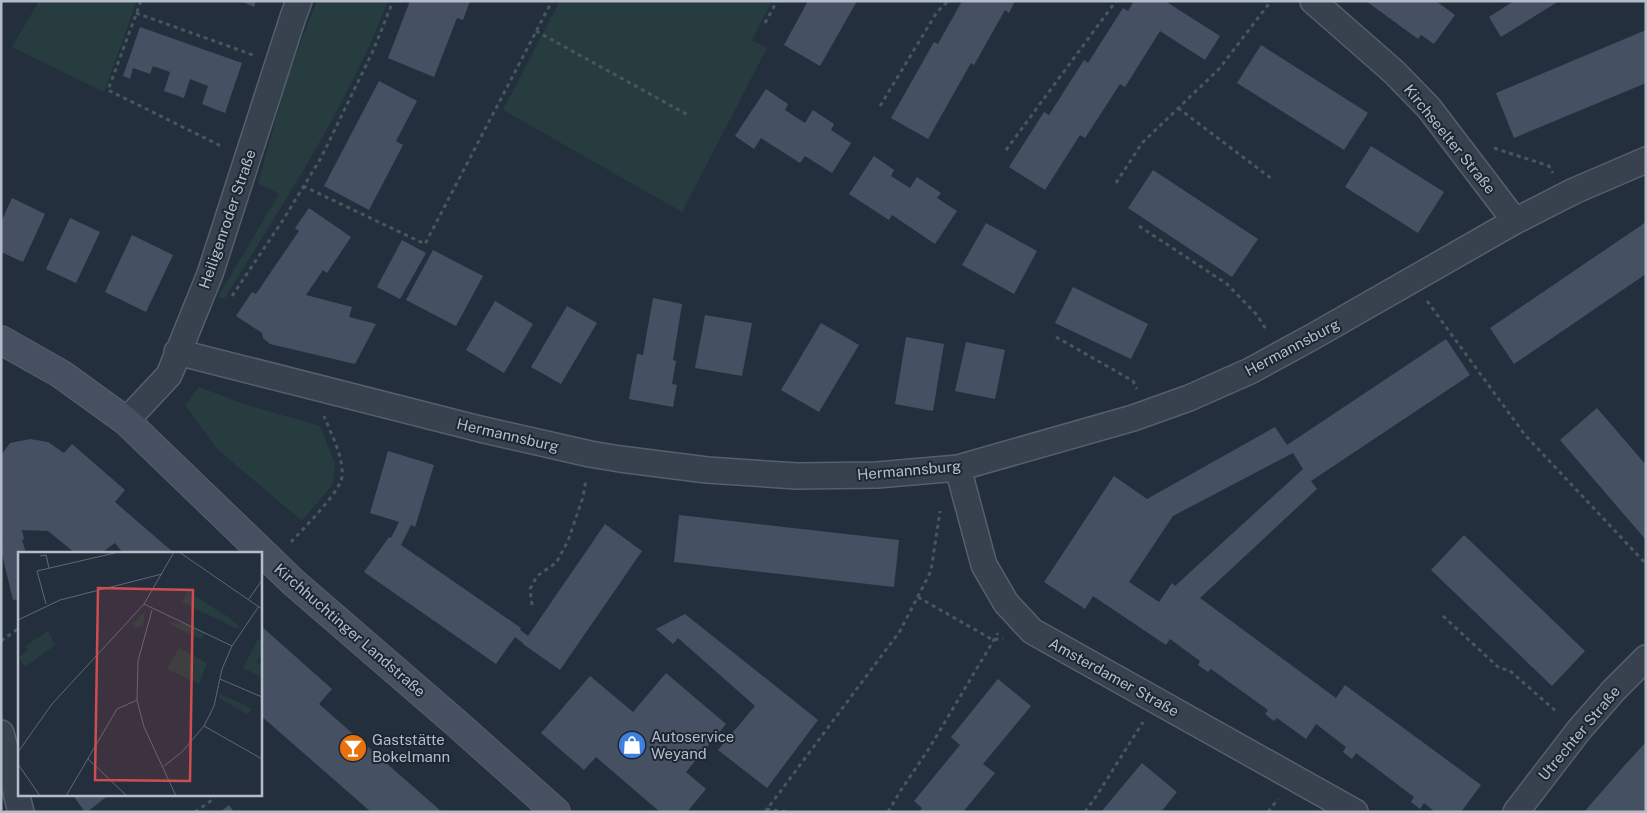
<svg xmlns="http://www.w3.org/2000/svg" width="1647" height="813" viewBox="0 0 1647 813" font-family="'Public Sans',sans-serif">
  <rect width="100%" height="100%" fill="#242f3e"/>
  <path fill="#263c3f" d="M39 1H137L104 92 12 47Z
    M317 1H388C347 107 284 202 225 298L218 297 279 194 258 183 289 72Z
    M560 1H772L752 40 767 48 682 212 503 110Z
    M199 387 244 404 320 426 335 464 333 484 302 521 218 450 185 405Z"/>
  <path fill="#455162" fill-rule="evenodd" d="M241 1H256L254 7Z
    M410 1H470L463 20 457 18 434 77 388 58Z
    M808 1H857L820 66 784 45Z
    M962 1H1015L1009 13 1005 10 974 65 971 63 928 139 891 118 934 42 938 44Z
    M1134 1H1165L1220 36 1205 60 1160 31 1125 87 1120 84 1085 138 1080 135 1045 190 1009 167 1044 112 1049 115 1084 60 1088 63 1123 8 1128 11Z
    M1366 1H1436L1455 15 1434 44 1421 35 1418 39Z
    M1514 1H1559L1501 37 1489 17Z
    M140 27 242 63 225 113 202 104 208 86 190 79 184 98 164 91 170 72 153 66 150 74 133 68 130 79 123 76Z
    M1646 30V83L1514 138 1496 93Z
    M1261 45 1368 113 1344 150 1237 83Z
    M379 81 417 101 396 141 403 145 369 210 324 186Z
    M766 89 788 104 785 110 805 123 813 110 834 124 831 130 851 143 832 173 805 156 800 163 761 138 754 149 735 136Z
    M1371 146 1444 192 1418 233 1345 187Z
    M874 156 894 170 891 176 910 188 917 177 941 193 937 198 957 211 935 244 892 215 889 220 849 194Z
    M1153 170 1258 239 1232 277 1128 208Z
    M12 198 45 214 23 262 1 252V222Z
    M309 208 351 237 327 273 323 270 306 295 352 307 349 317 376 324 355 364 270 344 263 338 262 333 236 316 252 292 256 294 277 263 299 231 295 228Z
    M70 218 100 232 76 283 46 269Z
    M1646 222V274L1514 364 1490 328Z
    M986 223 1037 251 1014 294 962 265Z
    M132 235 173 255 146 312 105 292Z
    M402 240 426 253 400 299 377 287Z
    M433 250 483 276 456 326 406 300Z
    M1073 287 1148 324 1131 359 1055 323Z
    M653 298 682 304 673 360 676 361 672 384 677 385 673 407 629 399 637 354 643 355Z
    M495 301 533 324 504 373 466 350Z
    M567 306 597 323 561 384 531 367Z
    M705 315 752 323 742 376 695 368Z
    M821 323 859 345 819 412 781 390Z
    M906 337 944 344 933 411 895 404Z
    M1446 339 1470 375 1311 481 1317 489 1200 598 1336 698 1345 685 1481 785 1461 812H1435L1424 803 1420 809 1411 802 1414 797 1356 753 1352 759 1343 752 1346 747 1316 724 1306 739 1277 718 1274 721 1265 714 1268 710 1211 669 1208 672 1198 665 1200 661 1170 639 1166 645 1093 596 1085 609 1044 582 1114 476 1147 499 1275 427 1287 445ZM1293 453 1303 469 1175 586 1172 583 1159 602 1129 582 1173 516Z
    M966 342 1005 350 995 399 955 391Z
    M1597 408 1646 465V540L1560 440Z
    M30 439 48 442 64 453 72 444 125 490 115 502 174 553H123L115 543 101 553H75L48 531 22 530 24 539 22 540 26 553H19V599L13 600 1 550V545H3L1 537V455L10 443Z
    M388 451 434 465 415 527 411 525 401 545 521 628 520 630 528 636 605 524 642 551 560 670 523 644V643L515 637 496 664 364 572 389 537 391 538 399 522 370 513Z
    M679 515 899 540 894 587 674 562Z
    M1464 535 1585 651 1552 686 1431 570Z
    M685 614 818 720 767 788 718 750 755 706 678 638 673 644 656 629Z
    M260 625 332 689 319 704 442 812H371L260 715Z
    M666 673 726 724 686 772 706 789 687 812H660L596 757 584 770 541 733 590 676 633 712Z
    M998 679 1031 706 983 764 995 773 963 812H919L922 808 914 801 960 745 951 737Z
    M1646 742V812H1584L1624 766Z
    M1142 763 1177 792 1161 812H1101Z
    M72 794H110L87 812H85Z
    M229 805 234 812H220Z"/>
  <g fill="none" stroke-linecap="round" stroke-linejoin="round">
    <defs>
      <path id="street" d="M1313 1 1394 72 1429 108 1515 221
        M177 352 480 429 590 454 620 459 707 470 797 476 877 475 958 468 1133 418 1189 398 1250 371 1314 336 1515 221 1574 191 1646 160
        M126 421 169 375 210 274 293 17 299 1
        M958 468 984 565 1006 603 1032 631 1355 812
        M1 733 21 812
        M1516 812 1579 730 1614 690 1646 658"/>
      <path id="secondary" d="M1 340 61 374 126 421 293 582 455 722 556 812"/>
    </defs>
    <use href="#street" stroke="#565f6c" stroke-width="28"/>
    <use href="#secondary" stroke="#565f6c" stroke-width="30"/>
    <path stroke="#44595c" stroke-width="3" stroke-dasharray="4 4" stroke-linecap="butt" d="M141 1 108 90 223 147
      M136 13 253 55
      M765 23 777 1
      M536 31 688 115
      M880 106 937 12 948 1
      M1178 108 1272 179
      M1494 148 1549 166 1553 173
      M1006 150 1116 1
      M1116 183 1142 143 1219 69 1271 1
      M303 186 425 244 552 1
      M1139 226 1227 284 1257 315 1267 331
      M232 296 283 220 321 158 373 51 393 1
      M1427 301 1525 435 1646 564
      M1056 337 1133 381 1137 389
      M291 542C303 529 340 492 342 477 344 457 331 434 324 416
      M918 597 993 640 1003 638
      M532 605 530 589 537 576 556 563 568 541 583 497 586 479
      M1443 616 1499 668 1509 670 1558 713
      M1 641 19 628
      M766 809 787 812
      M195 812 215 798
      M765 812 900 631 931 571 940 511
      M888 812 901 790 930 747 998 633
      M1085 812 1097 795 1143 722
      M1268 812 1278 799"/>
    <use href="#street" stroke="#38414e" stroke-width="25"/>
    <use href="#secondary" stroke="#465061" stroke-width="28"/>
  </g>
  <defs>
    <symbol id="shop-disc" viewBox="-11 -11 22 22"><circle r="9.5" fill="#3f7fe0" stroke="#1d2633"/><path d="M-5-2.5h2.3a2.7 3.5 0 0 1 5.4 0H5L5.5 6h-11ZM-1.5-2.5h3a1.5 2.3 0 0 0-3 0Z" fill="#fff"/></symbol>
    <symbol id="bar-disc" viewBox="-11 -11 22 22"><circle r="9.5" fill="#e8710a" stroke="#1d2633"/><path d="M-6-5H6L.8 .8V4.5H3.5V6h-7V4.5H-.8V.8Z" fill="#fff"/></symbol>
  </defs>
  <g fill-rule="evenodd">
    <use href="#shop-disc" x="616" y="729" width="32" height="32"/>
    <use href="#bar-disc" x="337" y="732" width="32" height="32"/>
  </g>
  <g text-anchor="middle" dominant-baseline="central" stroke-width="4" stroke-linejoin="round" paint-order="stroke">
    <g font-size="15" fill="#b4bcc9" stroke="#1d2633">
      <text transform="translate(1450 139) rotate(51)">Kirchseelter Straße</text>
      <text transform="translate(227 219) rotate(-71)">Heiligenroder Straße</text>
      <text transform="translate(1292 347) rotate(-28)">Hermannsburg</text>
      <text transform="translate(508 435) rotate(13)">Hermannsburg</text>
      <text transform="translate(909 470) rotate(-5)">Hermannsburg</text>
      <text transform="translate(350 630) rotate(41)">Kirchhuchtinger Landstraße</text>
      <text transform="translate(1114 677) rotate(29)">Amsterdamer Straße</text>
      <text transform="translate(1579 733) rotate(-50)">Utrechter Straße</text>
    </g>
    <g font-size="15" fill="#b4bcc9" stroke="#1d2633" text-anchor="start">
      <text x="651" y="736">Autoservice<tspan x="651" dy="17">Weyand</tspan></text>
      <text x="372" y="739">Gaststätte<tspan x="372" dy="17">Bokelmann</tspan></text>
    </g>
  </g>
  <g transform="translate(18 552)">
    <rect width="244" height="244" fill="#242f3e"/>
    <path d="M169 39 209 64 221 74 219 77 164 50ZM127 59 125 74 118 76 114 72ZM140 64 151 70 166 71 187 81 184 87 163 78ZM30 79 37 93 7 115 1 106 10 97 7 94ZM240 87 244 89V102L238 110 244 114V125L225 116ZM161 96 189 111 181 132 149 117ZM201 142 219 149 234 157 229 162 201 146Z" fill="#263c3f"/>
    <path fill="none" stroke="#5e6776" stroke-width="1" d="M161 0 244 57M22 4 28 3 31 16M231 47 244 28M28 52 19 19 101 0M126 52 214 94M134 58 120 109 119 148 126 175 158 244M0 68 42 48 144 22M202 127 244 145M186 174 244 207M0 200 34 152 126 52 156 0M70 207 109 244M0 212 22 244M146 214 164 200 186 174 196 154 204 117 214 94 241 54M48 244 99 157 119 148"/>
    <path fill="#ce4d50" fill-opacity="0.15" stroke="#ce4d50" stroke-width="2.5" d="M80 36 175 38 172 229 77 228Z"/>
    <rect width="244" height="244" fill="none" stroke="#b4bcc9" stroke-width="2.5"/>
  </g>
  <rect width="1647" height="813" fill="none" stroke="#b4bcc9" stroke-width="5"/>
</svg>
